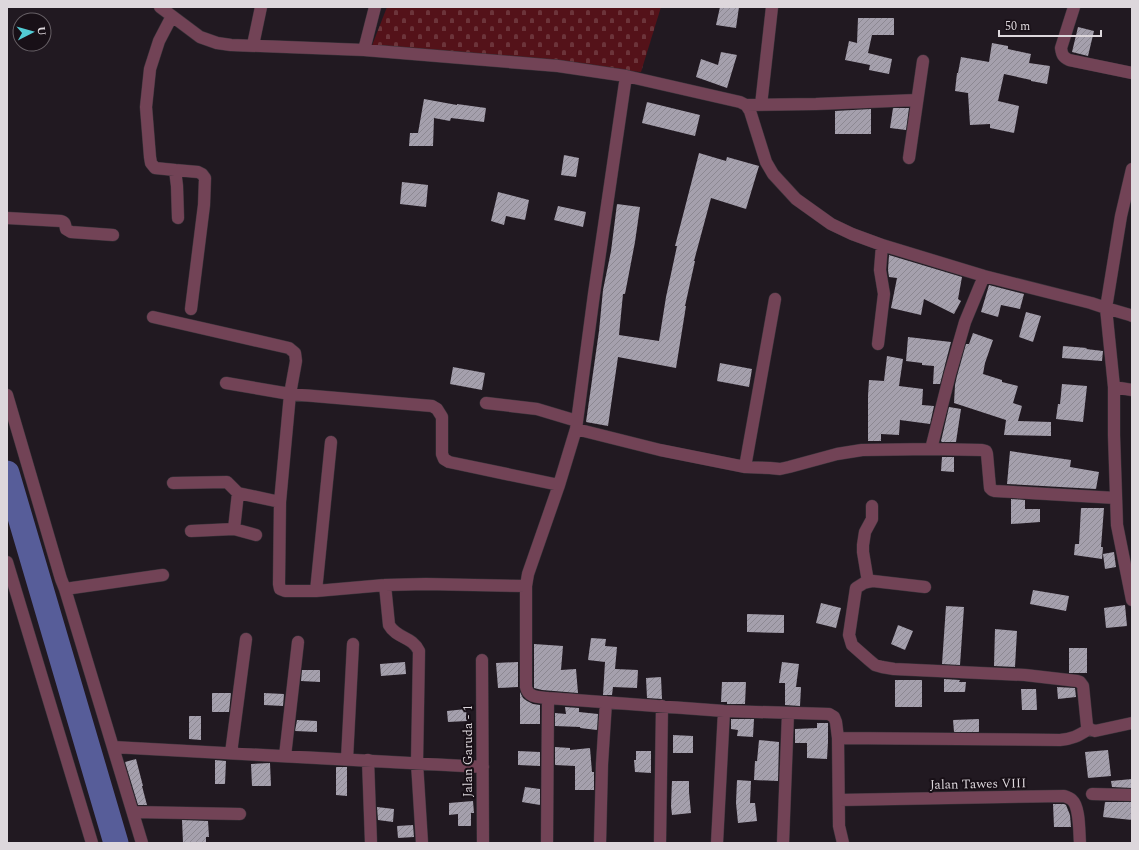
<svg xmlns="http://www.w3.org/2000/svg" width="1139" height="850" viewBox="0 0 1139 850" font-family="Spectral,serif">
  <defs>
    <pattern id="cemetery-stones" width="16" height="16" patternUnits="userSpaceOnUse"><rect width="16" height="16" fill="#541219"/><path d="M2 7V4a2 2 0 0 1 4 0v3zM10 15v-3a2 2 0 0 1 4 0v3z" fill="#6c343a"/></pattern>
    <pattern id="building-hatch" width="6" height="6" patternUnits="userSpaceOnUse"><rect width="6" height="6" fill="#a5a0ad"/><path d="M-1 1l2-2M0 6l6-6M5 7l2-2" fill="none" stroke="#8c8892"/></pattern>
  </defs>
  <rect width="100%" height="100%" fill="#211921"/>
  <path fill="url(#cemetery-stones)" d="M387 7H661L641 72 371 48Z"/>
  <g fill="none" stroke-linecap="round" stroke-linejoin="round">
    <path stroke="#575d99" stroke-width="25" d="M7 473 116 843"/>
  </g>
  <path fill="url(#building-hatch)" d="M720 7H739L736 28 716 25Z
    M858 18H894V35H872L868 53 892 59 889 74 869 70 870 65 845 60 849 41 857 43Z
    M1078 27 1094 31 1088 56 1072 52Z
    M992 43 1008 46V49L1031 54 1029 63 1050 66 1047 84 1031 81V80L1004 74 998 101 1019 106 1014 133 990 128V124L970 125 968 93 955 91 957 73H958L961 57 989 62Z
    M721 52 737 55 727 88 696 77 701 59 718 65Z
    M424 99 457 105V104L486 108 484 122 451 118 450 121 434 118 433 146H409L410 133H418Z
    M647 102 700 115 695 136 642 123Z
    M893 108H909L906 130 890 128Z
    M871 109V134H835V111Z
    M699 153 726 161 727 157 759 166 746 209 711 198 694 261H695L685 306H686L676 368 618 357 608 426 586 422 599 331 603 290 611 251 617 204 640 207 635 242 625 294H623L619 335 659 341 666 297 677 246H675Z
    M564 155 579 158 576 177 561 175Z
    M402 182 428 185 426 207 400 204Z
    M498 192 529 200 525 220 506 216 504 225 491 221Z
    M558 206 586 212 583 227 554 220Z
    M889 255 962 277 958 299 961 301 954 314 924 299 921 315 891 308 897 278 889 277 888 270Z
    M989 285 1024 294 1020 309 1001 305 998 317 981 312Z
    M1026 312 1041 316 1033 342 1019 337Z
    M973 333 993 340 985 363 983 374 1002 380V382L1018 386 1013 403 1022 406 1018 421 1051 422V436L1004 435 1006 420 954 403 955 385 957 376 966 344H969Z
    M908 337 951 342 940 384H933L934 366 922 365V363L906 361Z
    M1063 346 1087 348 1086 349 1103 351 1102 361 1062 358Z
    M887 356 903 359 899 386 923 389 922 405 934 406 930 424 900 420 899 435 881 434V441H868V396L869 380 884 381Z
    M720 363 752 369 749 387 717 381Z
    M453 367 485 373 482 390 450 384Z
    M1062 384 1087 386 1083 422 1056 419 1058 404H1060Z
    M949 407 961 409 956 442H942L941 441Z
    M1010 451 1071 460 1070 467 1099 472 1096 489 1007 484Z
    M942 457H954V472L941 471Z
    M1011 499 1025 500V509H1040V522L1011 524Z
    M1081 508H1104L1101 547H1103L1102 559 1074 555 1075 544H1079Z
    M1114 552 1116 567 1105 569 1103 554Z
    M1033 590 1069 596 1066 611 1030 604Z
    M821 603 841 608 836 628 816 623Z
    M1125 605 1127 626 1106 628 1104 608Z
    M946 606 964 607 960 665 942 664Z
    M747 614 784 615V633L747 632Z
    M898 625 913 631 905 650 891 644Z
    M995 629 1017 631 1015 667 994 666Z
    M591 638 606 639 605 646 617 647 615 669 638 670 637 688 613 687 612 695H603L605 662 588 660Z
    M534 644 563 646 561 670 576 669 578 693 542 690 534 688Z
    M1069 648H1087V673H1069Z
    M405 662 406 674 381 676 380 664Z
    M518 662V687L498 688 496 663Z
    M782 662 799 664 796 687H801L800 706 785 705V683H779Z
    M302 670H320V682L301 681Z
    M661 677 662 699 647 698 646 678Z
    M944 679 960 680 959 682H966L965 692H944Z
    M895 680H922V707H895Z
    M722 682H746L745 704H727V702H721Z
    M1057 687 1075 688 1076 697 1058 699Z
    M1021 689H1036L1037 710H1022Z
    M520 692 523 698 527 701 533 704 540 705V724H520Z
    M212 693H231L229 712H212Z
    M264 693 284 694 283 706 264 705Z
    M565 707 579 708V712L598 714 597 730 580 728V727L555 726V713L566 714Z
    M466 709 467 721 448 722 447 711Z
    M189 716H201V740L189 739Z
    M731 719H754L753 737 737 736 738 730 731 729Z
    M979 719V732H954L953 720Z
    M297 720 317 721V732L295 731Z
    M817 723H828V742L827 759 807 758V743H795V729L817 728Z
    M673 735 693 736V753H673Z
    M759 740 779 742 778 781 754 780 755 761H757Z
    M555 747 570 748V750L590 748 592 772H594V790H575V766L555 765Z
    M1108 750 1111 776 1088 778 1085 752Z
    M518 751 540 752V766L518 765Z
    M636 751H651V773L635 772 634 760H636Z
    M136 759 143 786H142L147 805H138L125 762Z
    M215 760 226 761 225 784H215Z
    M270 763 271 786H252L251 764Z
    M336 767H347V796L336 795Z
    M1132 779V788L1112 787 1111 781Z
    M737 780 751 781 750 803H755L757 821 738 823 736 803Z
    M672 781H689V792L691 813 672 815 671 806Z
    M525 787 540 789V805L522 802Z
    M473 801 474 813H471V826H458V814L449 815V803Z
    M1105 802H1132V820L1103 817Z
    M1053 804H1064L1066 805 1070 815 1071 827H1054Z
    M377 807 394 809 393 822 378 820Z
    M182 820 208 821 209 837H206V843H183Z
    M413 825 414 837 398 838 397 826Z"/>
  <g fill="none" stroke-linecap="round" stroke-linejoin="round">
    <defs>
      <path id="minor" d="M160 7 200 37 217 43 231 45 364 50 558 66 626 76 740 102 746 105 750 111 766 162 773 174 796 199 831 224 852 234 882 245 984 276 1091 303 1106 308 1114 387V435L1117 525 1132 600
        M1074 7 1061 48C1062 55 1063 57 1069 60L1132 73
        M172 16 159 41 150 69 146 107 150 157 151 163 155 168 175 170 177 186 178 218
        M253 45 261 7
        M364 50 375 7
        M626 76 594 294 576 429 559 485 528 574 526 586V687C528 698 539 697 548 698L724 711 829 714 834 717 836 722 838 738 839 826 843 843
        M746 105 816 104 917 100
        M761 105 772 7
        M909 158 923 61
        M1132 169 1121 216 1106 308 1130 315 1132 316
        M175 170 198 172 202 174 205 178 204 205 191 309
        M7 218 61 221C65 222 65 224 66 229L71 232 113 235
        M153 317 289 348 295 353 296 361 290 394 280 502 279 584 280 589 285 591H316L385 585 426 584 526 586
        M878 344 884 294 880 270 882 245
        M226 383 290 394 432 406 437 409 442 417V454L444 459 449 462 559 485
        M1114 387 1132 390
        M7 395 61 579 65 589 142 843
        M486 403 537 409 577 421
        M576 429 660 450 745 467 770 468 780 469 789 467 837 454 862 450 931 449 982 450 986 451 987 454 990 488 992 490 995 491 1116 498
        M931 449 950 374 965 322 984 276
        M745 467 775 299
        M173 483 227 482 238 493 280 502
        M234 529 256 535
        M191 531 234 529 238 493
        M7 562 92 843
        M868 582 863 552V545L865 532 872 519V506
        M385 585 389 625C397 639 412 636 419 651L417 763 422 843
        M925 587 873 581 864 583 856 588 849 635 852 645 869 660 875 665 882 667 894 669 1025 675 1077 681 1080 682 1083 686 1087 726C1089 729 1091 730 1095 731L1132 723
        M65 589 163 575
        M316 591 331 442
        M482 660 483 843
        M838 738 1060 740C1072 739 1078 736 1089 729
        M113 747 483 767
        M231 753 246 639
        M285 756 298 642
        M347 759 353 644
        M368 760 371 843
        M1092 794 1132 795
        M839 800 1064 796C1067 797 1070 798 1072 800 1080 807 1079 832 1080 843
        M133 812 240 814
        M547 843 548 698
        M600 843 602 764 606 702
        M660 843 662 706
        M717 843 724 711
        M783 843 788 713"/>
    </defs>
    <use href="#minor" stroke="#3b343b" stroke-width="13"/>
    <use href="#minor" stroke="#724356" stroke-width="12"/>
  </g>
  <g text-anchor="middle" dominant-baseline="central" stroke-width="4" stroke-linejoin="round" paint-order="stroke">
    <g font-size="13" fill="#ddd7dc" stroke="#181017">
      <text transform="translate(468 751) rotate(-90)">Jalan Garuda - 1</text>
      <text transform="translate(978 784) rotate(-1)">Jalan Tawes VIII</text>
    </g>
  </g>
  <rect width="1139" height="850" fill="none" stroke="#ddd7dc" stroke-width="16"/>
  <g transform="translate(32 32) rotate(84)"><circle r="19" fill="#181017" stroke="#676066"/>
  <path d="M0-3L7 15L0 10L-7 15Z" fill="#52ccd5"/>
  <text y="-6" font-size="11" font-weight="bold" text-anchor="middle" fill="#ddd7dc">U</text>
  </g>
  <path d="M999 30v6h102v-6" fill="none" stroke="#ddd7dc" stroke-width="2"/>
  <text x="1005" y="30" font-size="12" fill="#ddd7dc" stroke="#181017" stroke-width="3" paint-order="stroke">50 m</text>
</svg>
